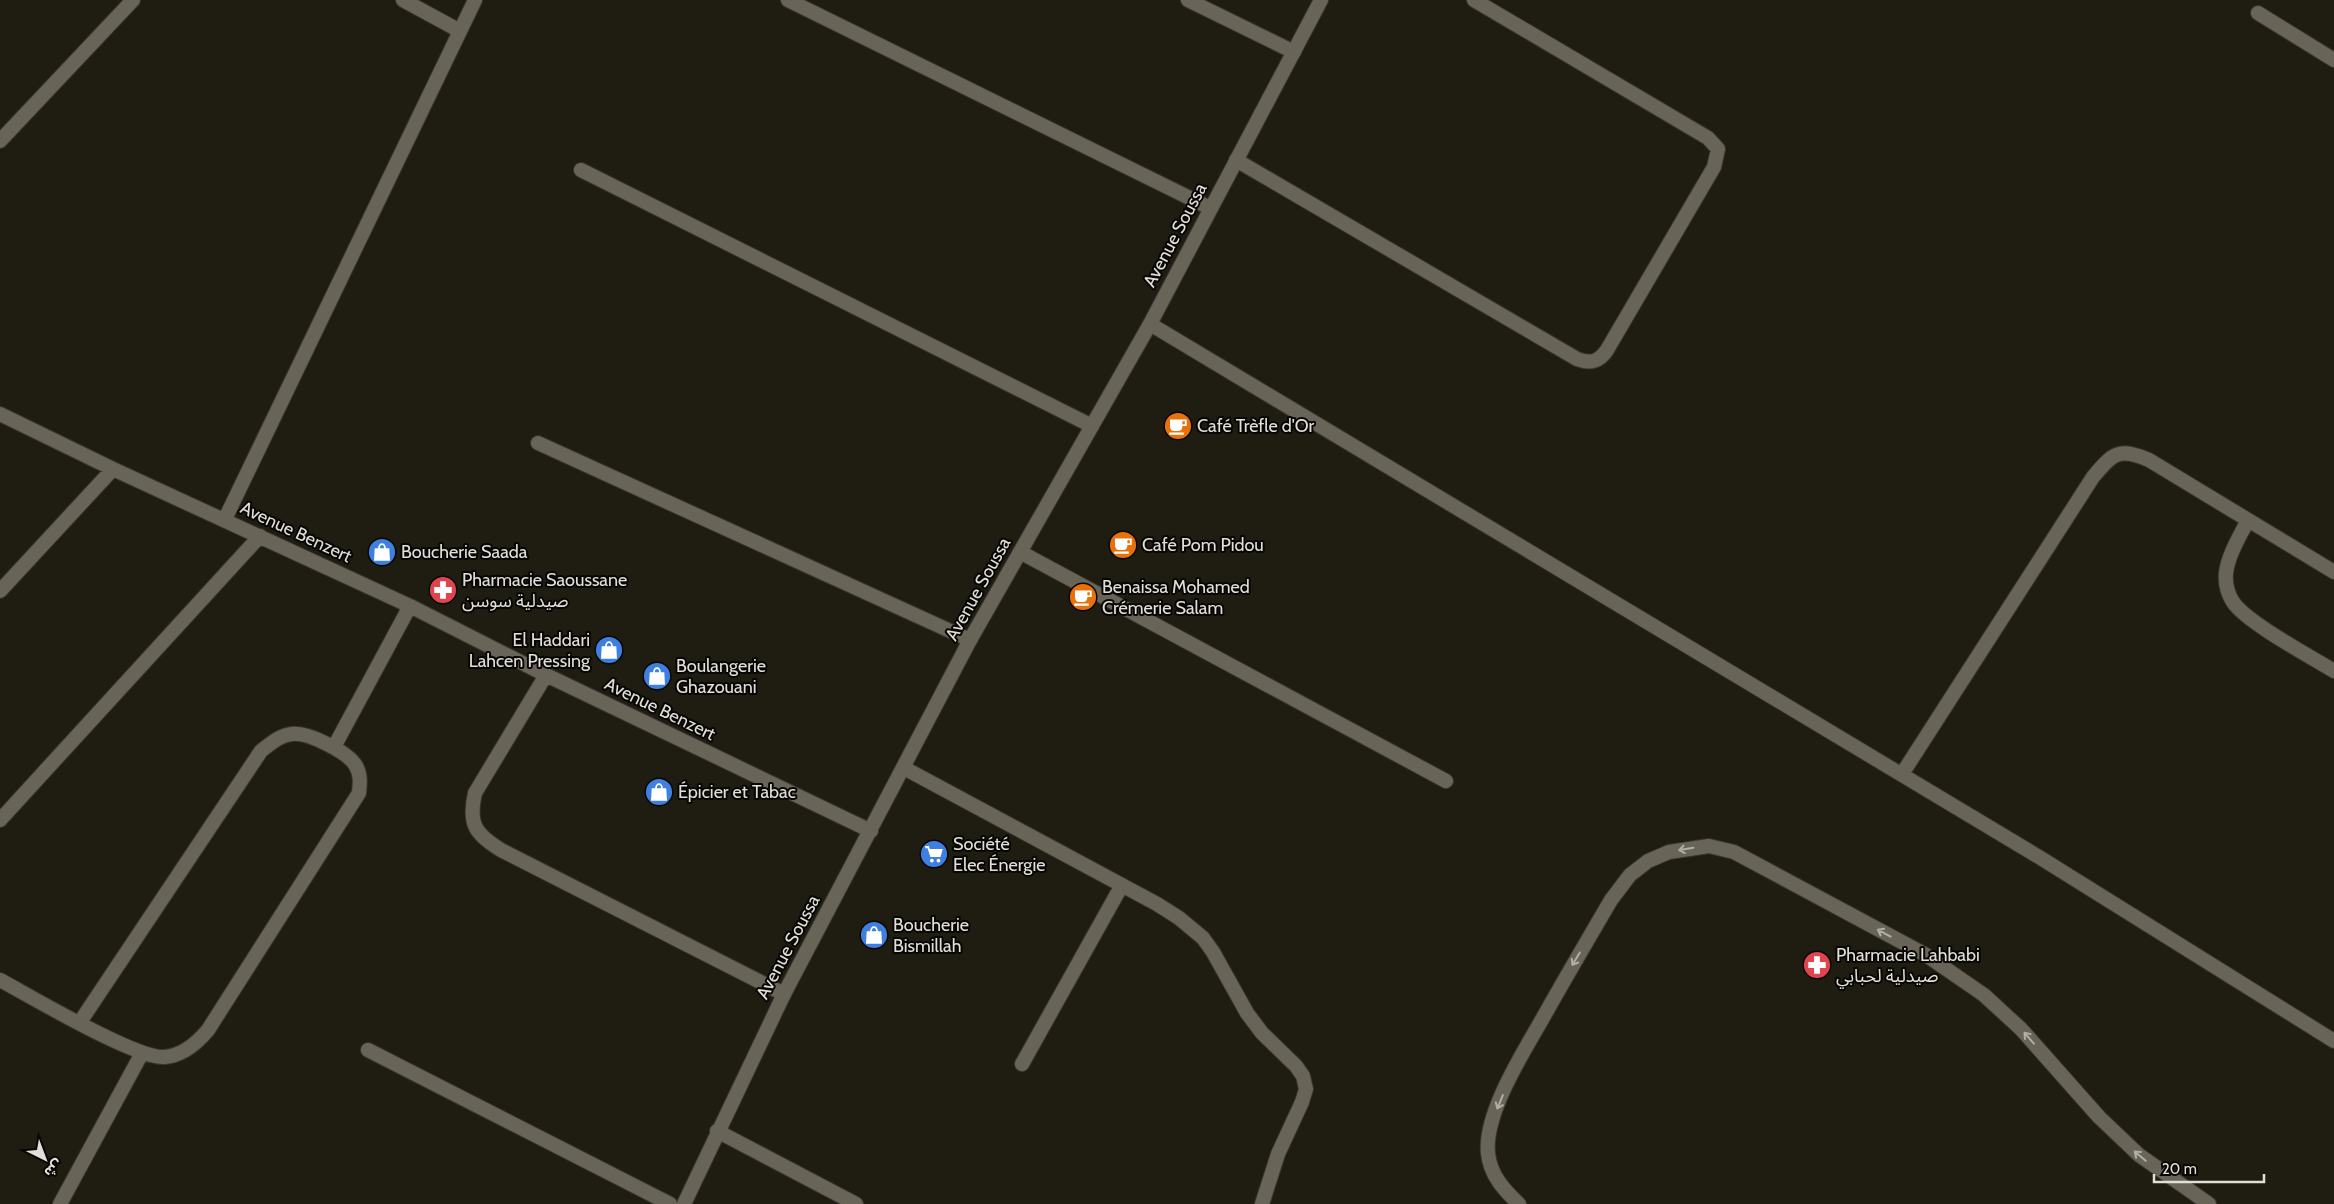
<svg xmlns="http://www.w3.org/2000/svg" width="2334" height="1204" viewBox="0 0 2334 1204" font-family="Cabin,'Noto Sans Arabic',sans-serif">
  <rect width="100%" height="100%" fill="#1f1c11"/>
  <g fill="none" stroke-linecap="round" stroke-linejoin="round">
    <defs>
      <path id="minor" d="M403 0 460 31
        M788 0 1210 208
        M1188 0 1294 52
        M2258 13 2334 60
        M0 141 133 0
        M1236 160 1577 359C1590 364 1599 362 1607 350L1714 167 1718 149 1708 138 1474 0
        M581 170 1092 426
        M1150 324 2039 857 2334 1041
        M0 414 113 469 410 606 546 675 871 831
        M538 443 970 640
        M225 519 475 0
        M2248 520C2240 536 2228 555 2226 573 2225 583 2228 594 2233 602 2246 622 2311 657 2334 671
        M1020 552 1446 781
        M0 591 113 469
        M546 675 475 793C468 824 475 834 501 850L784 994
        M334 747 410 606
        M904 768 1157 904 1179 918 1203 938 1213 952 1247 1013 1262 1033 1296 1066 1303 1076 1306 1089 1302 1102 1278 1154 1262 1204
        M1902 774 2093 477C2113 453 2119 447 2149 460L2334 572
        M0 820 260 536
        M0 980C30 996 136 1059 164 1057 183 1056 197 1043 208 1030L359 793C360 783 361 775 356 766 348 752 308 732 292 734 280 735 270 744 261 751L80 1022
        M368 1050 670 1204
        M1022 1064 1122 885
        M717 1131 856 1204
        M60 1204 142 1053
        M1519 1204C1504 1190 1490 1175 1488 1153 1484 1115 1521 1056 1540 1023 1563 982 1587 941 1611 900L1630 875 1648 861 1669 852 1709 846 1734 852 1926 955 1984 995 2021 1029 2099 1117 2139 1155 2209 1204"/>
      <path id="tertiary" d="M684 1204 784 994 970 640 1150 324 1321 0"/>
    </defs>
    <use href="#minor" stroke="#393630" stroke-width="16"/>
    <use href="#tertiary" stroke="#393630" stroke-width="16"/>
    <use href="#minor" stroke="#686558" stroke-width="14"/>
    <use href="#tertiary" stroke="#686558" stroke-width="14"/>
  </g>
  <defs><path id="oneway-shaft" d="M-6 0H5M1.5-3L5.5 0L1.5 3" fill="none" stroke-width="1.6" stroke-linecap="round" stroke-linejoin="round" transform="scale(1.25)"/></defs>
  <g stroke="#b1aea5">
    <use href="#oneway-shaft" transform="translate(1686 849) rotate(170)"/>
    <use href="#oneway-shaft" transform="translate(1884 933) rotate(-152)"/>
    <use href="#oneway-shaft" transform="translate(1576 959) rotate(121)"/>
    <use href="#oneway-shaft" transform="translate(2029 1038) rotate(-131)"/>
    <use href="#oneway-shaft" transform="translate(1500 1102) rotate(112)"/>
    <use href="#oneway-shaft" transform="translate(2140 1156) rotate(-140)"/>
  </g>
  <defs>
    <symbol id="cafe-disc" viewBox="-11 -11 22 22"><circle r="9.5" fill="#e8710a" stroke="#070604"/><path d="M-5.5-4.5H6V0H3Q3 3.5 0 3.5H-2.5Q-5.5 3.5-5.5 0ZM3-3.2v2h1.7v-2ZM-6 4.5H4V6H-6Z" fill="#fff"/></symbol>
    <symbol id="shop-disc" viewBox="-11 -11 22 22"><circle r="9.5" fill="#3f7fe0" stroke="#070604"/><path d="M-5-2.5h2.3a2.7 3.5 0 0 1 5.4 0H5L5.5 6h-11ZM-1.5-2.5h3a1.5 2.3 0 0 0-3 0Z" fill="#fff"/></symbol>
    <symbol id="pharmacy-disc" viewBox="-11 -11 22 22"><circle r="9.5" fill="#e0444e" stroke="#070604"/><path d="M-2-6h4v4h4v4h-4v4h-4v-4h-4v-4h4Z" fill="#fff"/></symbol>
    <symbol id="supermarket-disc" viewBox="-11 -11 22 22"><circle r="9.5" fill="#3f7fe0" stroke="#070604"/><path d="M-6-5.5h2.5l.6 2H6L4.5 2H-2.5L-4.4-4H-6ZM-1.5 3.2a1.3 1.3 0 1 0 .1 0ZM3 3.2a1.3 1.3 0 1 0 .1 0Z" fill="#fff"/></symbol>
  </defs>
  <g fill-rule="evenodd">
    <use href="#cafe-disc" x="1162" y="410" width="32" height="32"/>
    <use href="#cafe-disc" x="1107" y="529" width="32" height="32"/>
    <use href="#shop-disc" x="366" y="536" width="32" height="32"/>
    <use href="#pharmacy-disc" x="427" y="574" width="32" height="32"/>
    <use href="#cafe-disc" x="1067" y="581" width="32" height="32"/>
    <use href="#shop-disc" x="593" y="634" width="32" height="32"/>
    <use href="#shop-disc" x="641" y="660" width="32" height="32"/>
    <use href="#shop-disc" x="643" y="776" width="32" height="32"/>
    <use href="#supermarket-disc" x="918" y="838" width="32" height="32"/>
    <use href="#shop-disc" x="858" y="919" width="32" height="32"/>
    <use href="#pharmacy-disc" x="1801" y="949" width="32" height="32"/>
  </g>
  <g text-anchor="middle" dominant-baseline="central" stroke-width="4" stroke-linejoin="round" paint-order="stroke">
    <g font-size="18" fill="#e1dfd8" stroke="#070604">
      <text transform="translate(1175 235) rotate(-62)">Avenue Soussa</text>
      <text transform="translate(296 532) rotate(25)">Avenue Benzert</text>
      <text transform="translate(978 589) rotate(-61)">Avenue Soussa</text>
      <text transform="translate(660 709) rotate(26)">Avenue Benzert</text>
      <text transform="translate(788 947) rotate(-62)">Avenue Soussa</text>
    </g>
    <g font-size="18" fill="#e1dfd8" stroke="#070604" text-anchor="start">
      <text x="1197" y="426">Café Trèfle d'Or</text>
      <text x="1142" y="545">Café Pom Pidou</text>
      <text x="401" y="552">Boucherie Saada</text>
      <text x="462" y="580">Pharmacie Saoussane<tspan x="462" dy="21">صيدلية سوسن</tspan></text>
      <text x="1102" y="587">Benaissa Mohamed<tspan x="1102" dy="21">Crémerie Salam</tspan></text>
      <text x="590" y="640" text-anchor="end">El Haddari<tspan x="590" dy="21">Lahcen Pressing</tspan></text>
      <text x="676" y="666">Boulangerie<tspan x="676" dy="21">Ghazouani</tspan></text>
      <text x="678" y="792">Épicier et Tabac</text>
      <text x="953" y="844">Société<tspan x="953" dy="21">Elec Énergie</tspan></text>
      <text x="893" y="925">Boucherie<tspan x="893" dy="21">Bismillah</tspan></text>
      <text x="1836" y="955">Pharmacie Lahbabi<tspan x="1836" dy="21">صيدلية لحبابي</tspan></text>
    </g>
  </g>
  <g transform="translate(45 1159) rotate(138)" stroke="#070604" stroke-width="4" paint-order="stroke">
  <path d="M0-4L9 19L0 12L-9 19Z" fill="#e1dfd8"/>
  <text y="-8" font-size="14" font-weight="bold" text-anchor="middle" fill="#e1dfd8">ش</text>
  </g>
  <path d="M2154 1174v8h110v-8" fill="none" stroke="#e1dfd8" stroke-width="2.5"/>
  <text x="2162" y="1174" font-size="15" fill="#e1dfd8" stroke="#070604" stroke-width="4" paint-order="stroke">20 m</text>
</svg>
